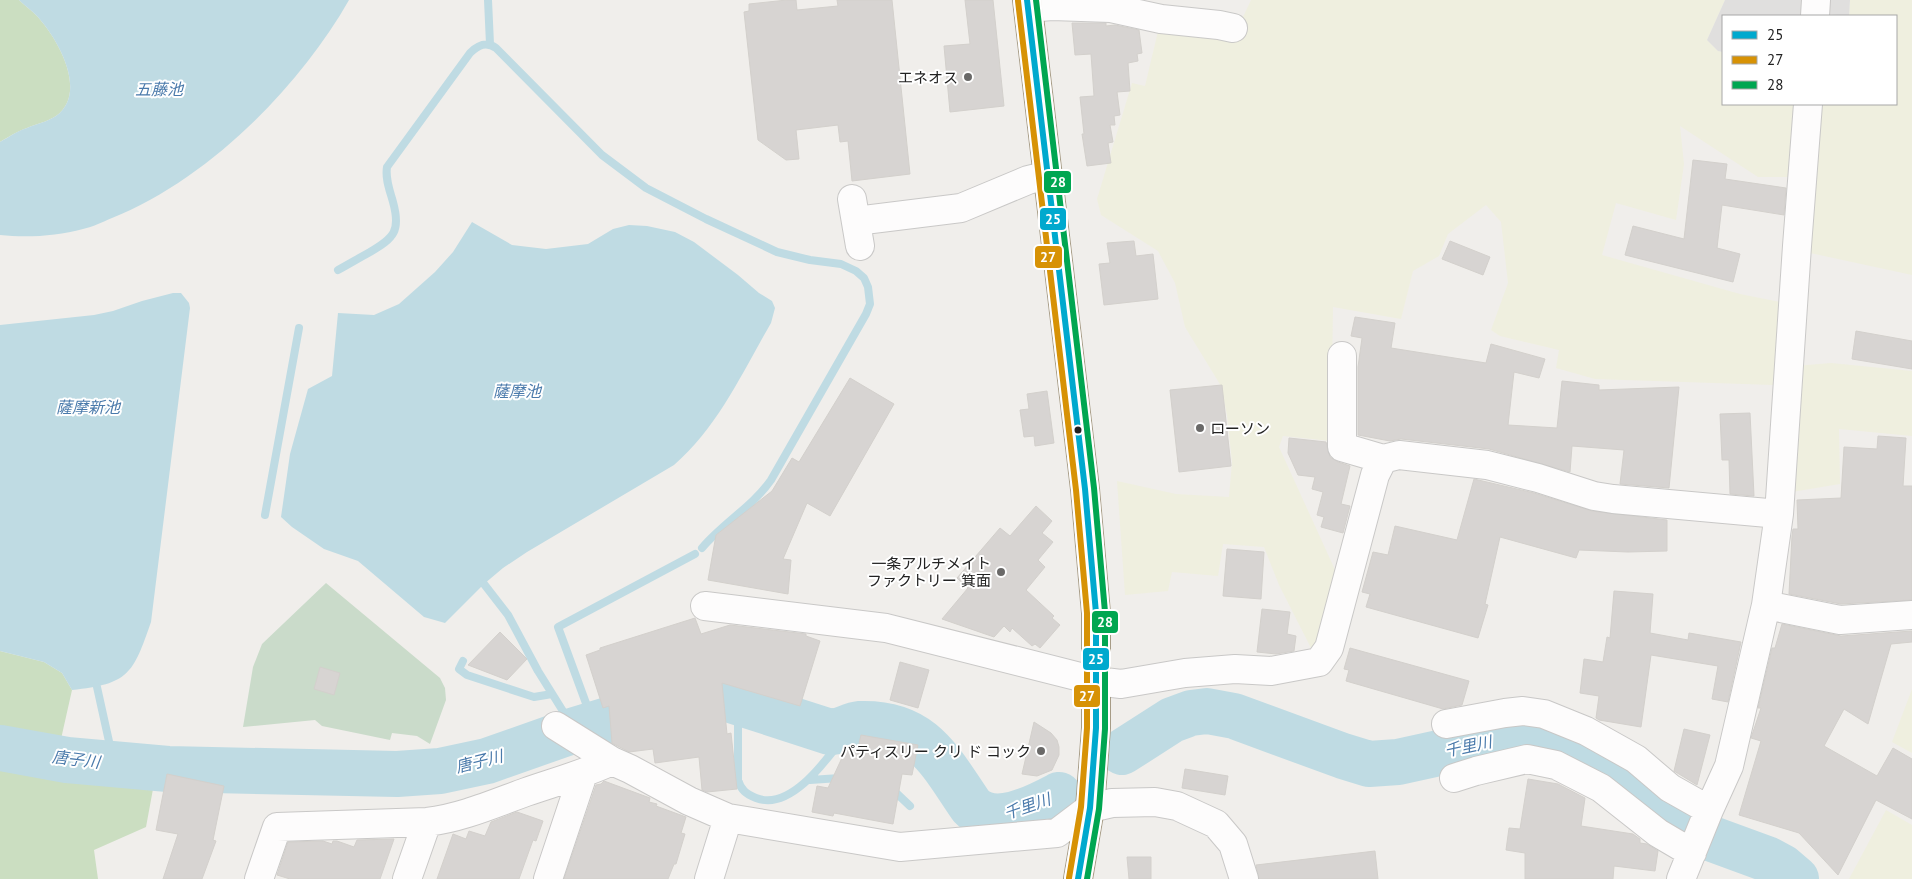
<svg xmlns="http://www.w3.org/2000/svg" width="1912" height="879" viewBox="0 0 1912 879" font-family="'PT Sans','Noto Sans JP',sans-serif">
  <rect width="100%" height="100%" fill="#f0eeeb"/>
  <path fill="#efefdf" d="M1251 0H1725L1707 40 1718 51 1723 52V104H1795L1788 177H1758L1680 126 1684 164 1676 220 1616 203 1602 255 1740 294 1780 302 1773 385 1595 379 1556 368 1559 350 1500 336 1491 330 1508 283 1501 222 1486 205 1448 234 1439 256 1413 271 1401 319 1333 307 1331 441 1283 436 1279 447 1336 572 1321 628 1312 650 1279 585 1264 547 1223 544 1218 576 1172 572 1168 591 1125 595 1117 481 1176 494 1229 497 1232 462 1227 415 1221 386 1185 327 1175 283 1158 251 1101 215 1097 199 1132 83 1145 86 1159 27 1228 39 1244 15Z
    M1850 0H1912V275L1801 251 1817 104H1896V16H1849Z
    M1831 363 1912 371V436L1839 429 1840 484 1792 492 1795 366Z
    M1912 689V753L1892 742Z
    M1886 810 1912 825V879H1849Z"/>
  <path fill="#cbdec1" d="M0 0H19C24 5 31 10 36 15 57 37 89 92 56 116 47 122 36 124 27 128 18 131 8 137 0 142Z
    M0 651 44 662 62 673 72 690 61 739 145 755 153 789 146 827 94 850 98 879H0Z"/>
  <path fill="#cadbca" d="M326 583 440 678 445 688 446 700 430 744 417 736 392 733 390 740 322 726 315 720 243 727 253 667 262 644Z"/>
  <path fill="#e0dfde" d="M1725 0H1806L1804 16H1723V52L1718 51 1707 40Z
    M1826 0H1850L1849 16 1825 14Z"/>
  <path fill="#bfdbe3" d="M19 0H349C299 88 207 180 112 218 102 222 93 227 83 229 57 236 27 238 0 235V142C9 137 17 131 27 128 36 124 47 122 56 116 89 92 57 37 36 15 31 10 24 5 19 0Z
    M472 222 512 245 546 249 588 244 613 229 629 225 647 226 675 232 694 242 738 275 759 293 772 301 775 308 771 323C742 373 718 427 674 465L527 552 503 568 484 584 445 623 424 617 358 561 324 549 292 527 281 517 290 454 308 389 332 376 338 313 374 315 399 304 435 272 453 252Z
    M173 293H181L189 303 190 308 151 622C133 674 129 684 72 690L62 673 44 662 0 651V325L94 315 113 311 142 301Z"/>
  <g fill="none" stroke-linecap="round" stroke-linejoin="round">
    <path stroke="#bfdbe3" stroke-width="8" d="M488 0 490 44
      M338 270C349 264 359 258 370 252 394 238 401 231 393 202 390 191 385 179 387 167L470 53C478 45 486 41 496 48L602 155 646 188 706 219 777 252 810 260 841 264 856 271 864 278 868 287 870 304 866 314 771 480C752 507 723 523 702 548
      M265 515 299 328
      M484 584 508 615 538 671 571 724
      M463 661 459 669 467 675 534 697 552 694
      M97 687 114 764
      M738 703V780C741 790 746 794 756 798 794 813 833 750 853 725
      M594 725 558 627 695 554
      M810 780 840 778
      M892 789 910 806"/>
    <path stroke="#bfdbe3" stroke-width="46" d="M0 748 67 760 168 769 397 774 440 771 487 761 575 730 703 691 830 732C841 732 849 725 860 724 923 722 940 761 971 806 994 830 1036 807 1059 795
      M1122 752 1172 720 1191 713 1207 711 1234 716 1343 756 1369 764 1398 762 1503 739 1528 738 1556 745 1603 766 1619 777 1685 829 1767 859 1782 867 1796 879"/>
  </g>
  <path fill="#d7d4d2" stroke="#d3d0cc" d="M787 0H796L797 10 838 6 837 0H892L910 174 852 181 848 141 840 142 838 125 796 130 799 159 786 160 758 140 744 12 749 11V4Z
    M965 0H993L1004 106 950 112 944 46 970 44Z
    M1072 23H1106V26L1115 25 1139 30 1142 53 1137 54 1138 61 1128 63 1130 91 1117 92 1120 115 1114 116 1115 125H1110L1113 142 1108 143 1111 163 1087 166 1082 134H1084L1080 97 1094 96 1091 54 1075 55Z
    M1693 160 1727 164 1725 179 1786 188 1784 215 1722 205 1717 248 1740 254 1733 282 1625 255 1633 226 1684 239Z
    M1134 241 1136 256 1153 254 1158 299 1104 305 1099 264 1110 263 1107 243Z
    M1450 241 1490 257 1483 275 1442 259Z
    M1355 317 1395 323 1391 348 1486 363 1491 344 1545 359 1539 378 1514 372 1508 425 1557 428 1562 381 1599 385V390L1679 387 1669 488 1620 484 1624 450 1572 446 1570 472 1489 449 1401 439 1390 441 1358 435V367L1362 338 1351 336Z
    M1856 331 1912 341V369L1852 359Z
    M850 378 894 404 830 516 807 503 783 559 791 560 788 594 708 580 716 535 772 491 792 458 799 462Z
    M1222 385 1231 466 1179 472 1170 390Z
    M1047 391 1054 443 1035 446 1034 436 1024 437 1020 410 1029 409 1027 394Z
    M1750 413 1754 496 1730 494 1729 460H1722L1720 414Z
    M1878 436 1906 438 1903 486H1912V600L1841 604 1789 594 1792 536 1793 529H1798L1797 500 1841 498 1844 447 1877 449Z
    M1289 438 1326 442 1330 457 1338 462 1350 466 1341 504 1350 506 1343 533 1321 527 1324 517 1317 515 1323 492 1312 489 1315 477 1298 475 1288 453Z
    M1474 479 1534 493 1592 511 1667 520V551L1628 552 1579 550 1576 558 1500 537 1485 604 1488 605 1478 638 1366 607 1370 594 1362 592 1373 552 1388 555 1395 526 1457 540Z
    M1036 506 1052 521 1042 533 1053 542 1038 560 1045 567 1026 590 1054 616 1052 618 1060 625 1040 648 1035 644 1032 646 1012 628 1010 632 1004 626 994 637 942 619 968 588 957 578 1000 528 1010 536Z
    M1227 549 1264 552 1261 599 1223 596Z
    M1614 591 1653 594 1650 633 1688 640 1689 633 1741 642 1728 702 1712 699 1718 666 1651 655 1641 727 1599 720 1596 718 1599 696 1580 693 1584 659 1603 662 1607 637 1610 638Z
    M1262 609 1290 612 1287 634 1296 636 1294 651 1276 654 1257 652Z
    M695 618 701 634 730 625 806 634V636L820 641 800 706 722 683 727 734 731 733 737 789 707 792 702 790 699 757 655 763 653 749 629 752 612 743 609 706 603 708 586 655 600 650V648Z
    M1782 624 1841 636 1912 631V642L1891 644 1868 724 1844 709 1824 746 1877 776 1893 748 1912 759V819L1876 800 1838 875 1799 833 1739 815 1761 741 1751 738 1761 708H1758L1772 648H1775Z
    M500 632 527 659 507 680 468 665Z
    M1350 648 1469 681 1462 705 1443 709 1346 681 1349 670 1344 669Z
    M900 662 929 670 918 708 890 700Z
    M320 667 340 673 334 695 314 689Z
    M1034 722 1051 733 1057 740 1059 747V755L1052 770 1037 776 1022 774Z
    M1684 729 1710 735 1697 785 1674 771Z
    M861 735 918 745 912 775 902 774 893 824 834 813 833 816 812 812 817 786 828 788 847 747 857 752Z
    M1185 769 1228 776 1225 795 1182 788Z
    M167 774 224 786 213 840 216 841 202 879H163L178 834 156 830Z
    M1528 779 1558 784 1585 798 1581 826 1633 834 1640 839V843L1647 844 1658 851 1655 871 1614 866 1613 879H1525V853L1506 850 1509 828 1520 829Z
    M604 781 650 798 649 802 657 804 656 806 686 817 681 833 685 834 676 864H674L668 879H564L596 785 601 784Z
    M517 812 543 821 536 841 533 840 519 879H437L453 834 466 839 469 831 485 836 491 822Z
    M394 839 380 879H290L277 875 288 842 323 841 332 844 333 841H337L354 847 357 840Z
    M1375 851 1378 879H1259L1256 865Z
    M1127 857H1151V879H1129Z"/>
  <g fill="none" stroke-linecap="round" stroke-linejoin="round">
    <defs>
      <path id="minor" d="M1028 8 1052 6 1111 8 1161 19 1219 25 1233 28
        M1815 16 1816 0
        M852 199 860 246
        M856 221 961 208 1028 180 1048 175
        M1342 356V447L1383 459 1399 455 1487 465 1538 478 1594 496 1613 499 1779 514
        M1766 605 1840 620 1912 615
        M705 606 886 628 1096 681 1121 684 1185 673 1235 669 1271 671 1319 662 1329 648 1375 475 1383 459
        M1446 724 1505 713 1523 711 1544 714 1586 731 1636 759 1670 788 1709 810
        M556 726 612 761
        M1454 778 1476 771 1527 759 1556 765 1601 788 1658 833 1692 853
        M259 879 277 827 427 822C461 818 493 804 526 792 555 782 584 774 612 761L630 769 689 801 728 818 900 847 1057 833 1090 808 1112 803 1155 802 1177 806 1216 824 1233 844 1244 879
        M407 879 427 822
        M548 879 583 774
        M709 879 728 818
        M1681 879 1709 810 1729 766 1766 605 1779 514 1797 246 1808 104"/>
      <path id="major" d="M1027 0 1085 489 1096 613V728L1090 808 1078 879"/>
    </defs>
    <use href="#minor" stroke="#c9c8c7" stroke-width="30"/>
    <use href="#major" stroke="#a79c86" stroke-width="30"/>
    <use href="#minor" stroke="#fdfcfc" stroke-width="28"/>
    <use href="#major" stroke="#f3ede7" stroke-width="28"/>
    <defs>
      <path id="bus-1" d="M1027 0 1085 489 1096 613V728L1090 808 1078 879"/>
      <path id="bus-2" d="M1018 1 1076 490 1087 613V728L1081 807 1069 878"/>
      <path id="bus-3" d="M1036 0 1094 488 1105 612V729L1099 809 1087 879"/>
    </defs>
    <use href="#bus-1" stroke="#fff" stroke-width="10"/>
    <use href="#bus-2" stroke="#fff" stroke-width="10"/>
    <use href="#bus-3" stroke="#fff" stroke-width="10"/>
    <use href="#bus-1" stroke="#00a9ce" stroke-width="6"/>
    <use href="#bus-2" stroke="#d79205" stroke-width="6"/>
    <use href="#bus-3" stroke="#00a651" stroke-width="6"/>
  </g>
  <g fill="#6a6968" stroke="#fff" stroke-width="2">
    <circle cx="968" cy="77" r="5"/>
    <circle cx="1200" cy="428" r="5"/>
    <circle cx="1001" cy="572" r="5"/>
    <circle cx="1041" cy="751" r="5"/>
  </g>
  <circle fill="#222" stroke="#fff" stroke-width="2" cx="1078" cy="430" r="4.5"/>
  <g text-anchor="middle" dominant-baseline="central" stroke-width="4" stroke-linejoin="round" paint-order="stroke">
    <g font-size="15" fill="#222" stroke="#fff" text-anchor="end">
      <text x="958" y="77">エネオス</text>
      <text x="1210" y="428" text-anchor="start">ローソン</text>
      <text x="991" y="563">一条アルチメイト<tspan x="991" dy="17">ファクトリー 箕面</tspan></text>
      <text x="1031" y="751">パティスリー クリ ド コック</text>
    </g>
    <g font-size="16" font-style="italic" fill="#4a7aab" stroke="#fff">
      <text x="159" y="89">五藤池</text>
      <text x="517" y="391">薩摩池</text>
      <text x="88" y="407">薩摩新池</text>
      <text transform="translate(1468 746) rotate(-12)">千里川</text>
      <text transform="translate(76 759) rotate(7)">唐子川</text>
      <text transform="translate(479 761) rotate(-14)">唐子川</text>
      <text transform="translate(1027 806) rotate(-19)">千里川</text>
    </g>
  </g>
  <g stroke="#fff" stroke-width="2">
    <rect x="1043" y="170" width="29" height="24" rx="5" fill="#00a651"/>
    <rect x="1039" y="207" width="28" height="24" rx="5" fill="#00a9ce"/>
    <rect x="1034" y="245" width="29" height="24" rx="5" fill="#d79205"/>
    <rect x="1091" y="610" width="28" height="24" rx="5" fill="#00a651"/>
    <rect x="1082" y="647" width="28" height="24" rx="5" fill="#00a9ce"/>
    <rect x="1073" y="684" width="28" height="24" rx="5" fill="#d79205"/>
  </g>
  <g font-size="14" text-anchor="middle" font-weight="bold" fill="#fff">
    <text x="1058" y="187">28</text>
    <text x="1053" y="224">25</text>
    <text x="1048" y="262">27</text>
    <text x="1105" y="627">28</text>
    <text x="1096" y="664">25</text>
    <text x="1087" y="701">27</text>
  </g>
  <rect x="1722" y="15" width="175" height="90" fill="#ffffff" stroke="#a7a7a7"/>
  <rect x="1732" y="31" width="25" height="8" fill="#00a9ce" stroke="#a7a7a7"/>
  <text x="1767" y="40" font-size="15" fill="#222222">25</text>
  <rect x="1732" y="56" width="25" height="8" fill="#d79205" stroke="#a7a7a7"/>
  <text x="1767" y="65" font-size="15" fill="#222222">27</text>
  <rect x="1732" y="81" width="25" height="8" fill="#00a651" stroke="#a7a7a7"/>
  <text x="1767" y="90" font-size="15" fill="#222222">28</text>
</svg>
